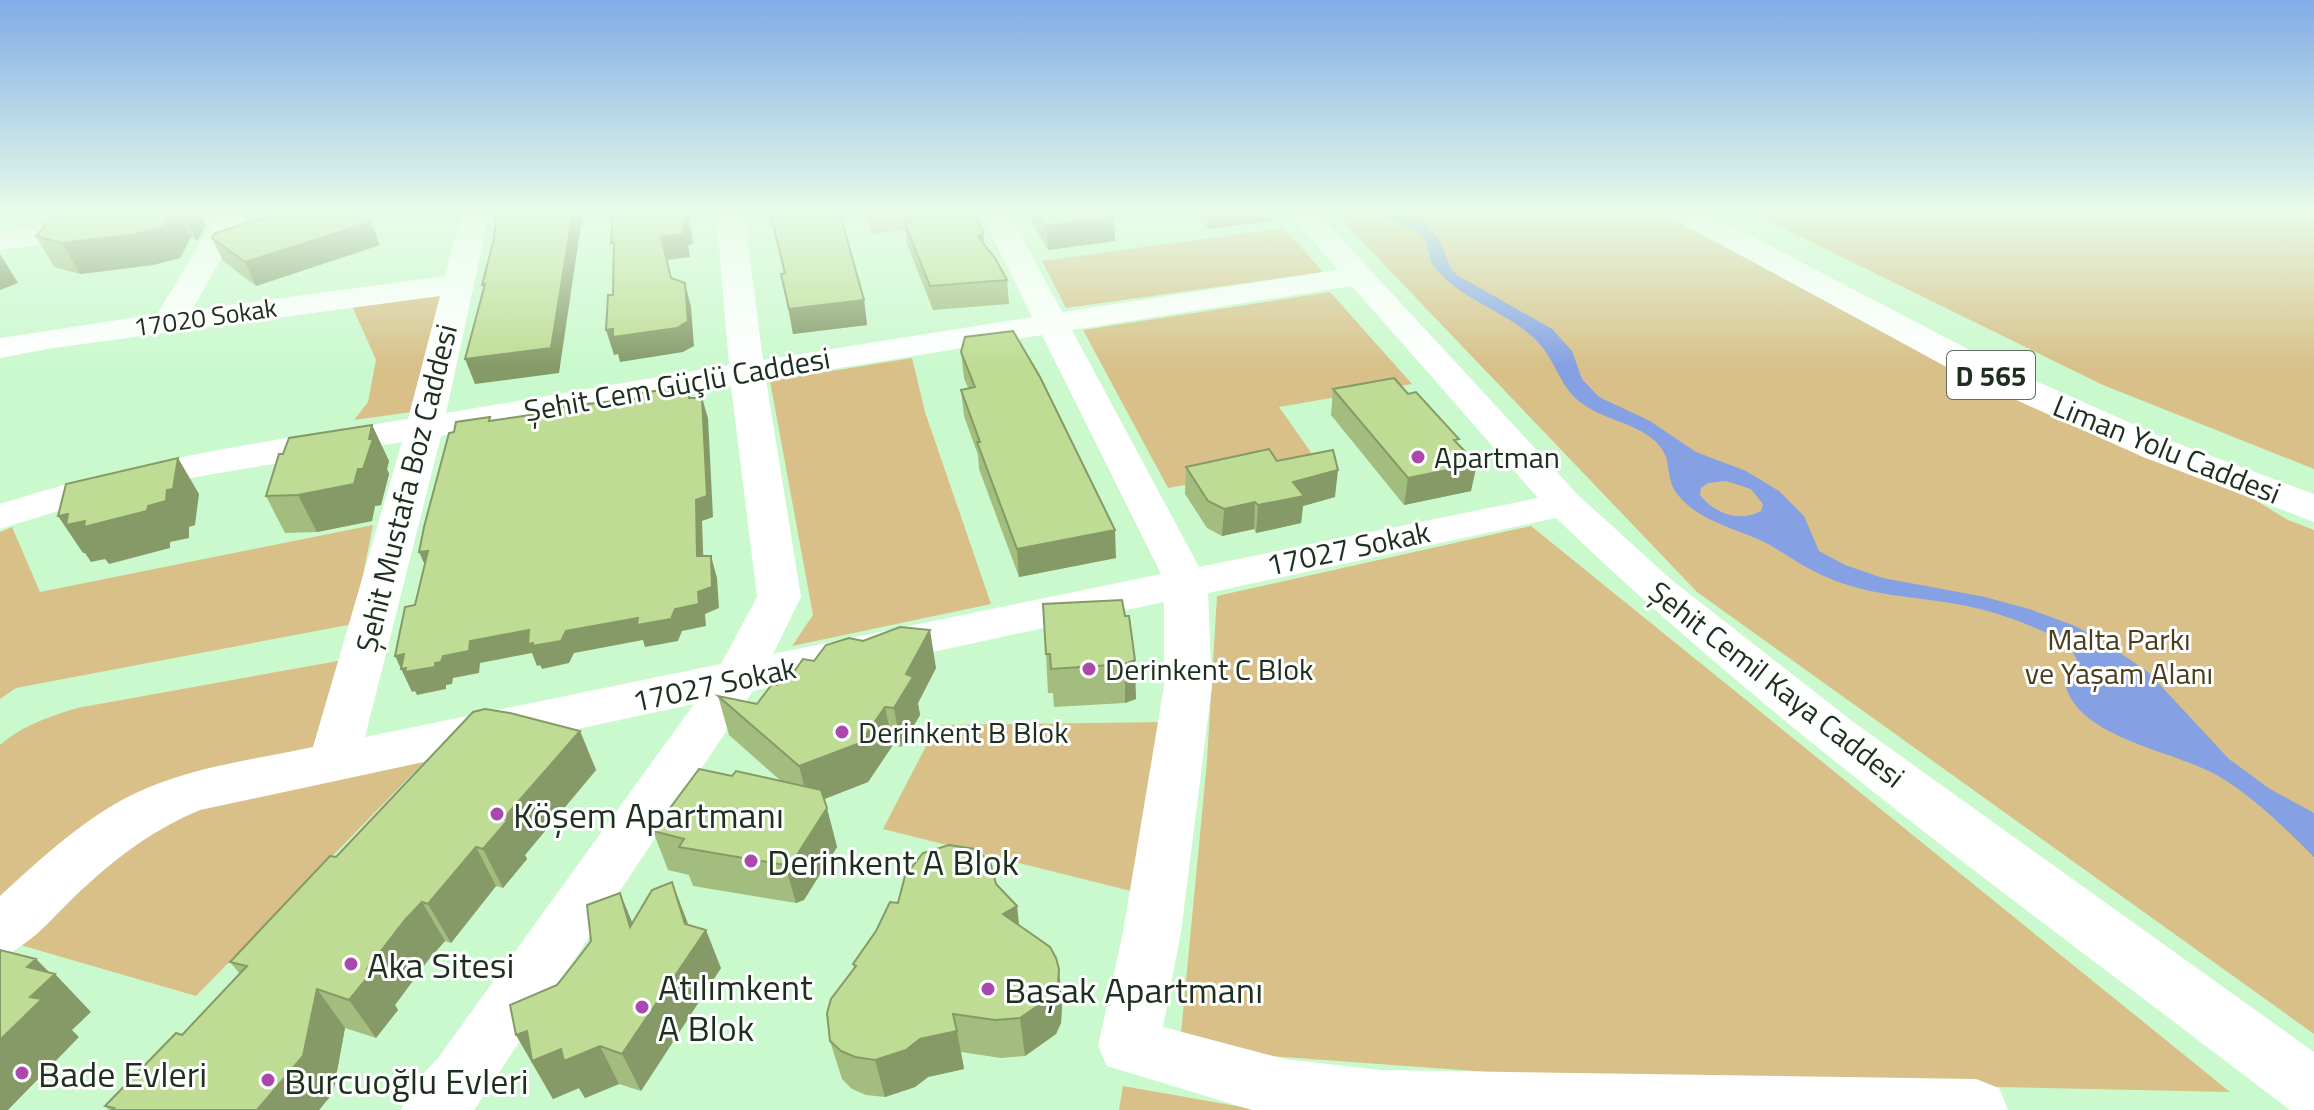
<svg xmlns="http://www.w3.org/2000/svg" width="2314" height="1110" viewBox="0 0 2314 1110" font-family="'Titillium Web',sans-serif">
  <rect width="100%" height="100%" fill="#cbf9ce"/>
  <path fill="#d8c088" d="M864 211H971L976 221 871 234Z
    M1333 211H1657L1956 371 2084 431 2250 497 2288 520 2314 530V1034L1697 592Z
    M1748 211H2314V469L2103 385Z
    M1284 228 1323 272 1066 308 1042 261Z
    M445 291 412 412 354 420 368 402 376 360 352 306Z
    M1330 292 1412 384 1279 407 1317 461 1168 488 1083 330Z
    M912 358 925 412 991 604 792 646 813 615 770 381Z
    M373 525 353 624 16 688 0 699V532L12 527 40 592Z
    M1531 526 2230 1092 1571 1078 1243 1054 1181 1033 1207 761 1217 596Z
    M349 659 316 752 158 788 0 909V745C23 725 49 717 77 708Z
    M1165 722 1135 892 883 829 937 725Z
    M428 758 196 996 10 942 109 853 192 806Z
    M1123 1086 1259 1110H1119Z"/>
  <path fill="#86a1e3" fill-rule="evenodd" d="M1377 211C1399 211 1428 220 1440 241 1447 253 1445 263 1457 275L1552 329 1572 351 1582 379 1599 397 1650 421 1696 452 1746 471 1779 491 1804 516 1819 551 1845 565 1883 578 1985 597 2029 609 2075 626 2101 640 2148 672 2229 759 2270 789 2314 813V857C2286 829 2255 798 2220 777 2176 750 2073 739 2064 679L2077 660 2070 647 2059 639C2028 623 1991 610 1956 604 1911 596 1869 596 1826 577 1805 568 1787 555 1768 544 1739 529 1699 522 1678 495 1663 477 1675 459 1655 441 1634 422 1603 420 1580 402 1559 386 1555 358 1535 339 1506 311 1461 300 1436 269 1427 259 1430 247 1423 236ZM1726 481 1751 489 1763 504 1761 511C1739 523 1714 513 1700 495L1701 488 1708 483Z"/>
  <g fill="none" stroke-linecap="round" stroke-linejoin="round">
    <path fill="#fff" fill-rule="evenodd" d="M220 211H248L192 310 445 276 462 211H490L446 413 729 365 716 211H744L763 360 1032 317 980 211H1008L1062 312 1338 270 1287 211H1316L1579 496 1673 581 1852 721 2314 1052V1110H2290C2041 919 1782 736 1556 518L1208 593 1212 686 1181 932 1163 1027 1284 1059 1380 1070 1976 1079 1999 1088 2008 1110H1252L1107 1066 1098 1046 1123 932 1164 686V602L753 691 474 1110H401L410 1088 438 1058 694 704 200 810C157 828 120 854 86 886 58 910 35 944 0 957V896C45 855 90 812 147 788 199 766 257 759 313 747L402 442 173 481 71 507 0 529V504C133 461 270 440 408 419L440 296 53 348 0 358V338L157 314ZM1352 286 1538 498 1199 567 1072 330ZM1042 335 1161 574 773 654 801 597 766 380ZM731 386 757 597 721 664 365 737 441 436Z"/>
    <path fill="#fff" fill-rule="evenodd" d="M163 211H246L241 217 231 220 0 250V232Z"/>
    <path fill="#fff" fill-rule="evenodd" d="M1666 211H1703L1989 360 2171 441 2314 494V522L2143 457 1963 376 1671 217Z"/>
  </g>
  <path fill="#a3bd7e" d="M70 211H198L206 226 197 241 191 237 180 258 153 265 80 274 54 267 36 236Z
    M769 211H839L864 300 867 325 793 334 781 274 784 273Z
    M1025 211H1114L1115 241 1048 250Z
    M1193 211H1272L1271 221 1208 229Z
    M904 221 983 232 984 244 1007 280 1009 304 933 310 907 244Z
    M212 238 380 245 256 286 223 261Z
    M961 352 1116 558 1019 577 979 469 978 455 964 416 961 390 968 388 964 378Z
    M1333 389 1408 394 1458 444 1471 491 1404 505 1331 415Z
    M372 425 389 461 387 469 389 474 381 505 375 506 372 521 317 532 285 533 266 496Z
    M1277 461 1335 497 1303 506 1301 523 1256 533 1254 529 1222 536 1207 528 1185 494 1186 467Z
    M1122 600 1136 699 1125 703 1054 707 1053 693H1048L1046 654Z
    M814 661 936 668 918 703 920 715 901 747 893 745 868 782 824 799 837 847 804 900 796 903 693 886 689 875 668 870 653 831 732 776 781 781 729 735 718 696 757 704 777 685 793 673Z
    M580 731 596 770 525 855 527 859 503 888 496 886 451 943 445 941 429 959 395 1005 398 1010 376 1038 345 1028 333 1093 319 1110H109L105 1106 182 1035 240 974 230 962 336 857Z
    M996 884 1017 906 1019 925 1059 969 1062 1007 1061 1023 1056 1034 1025 1056 1001 1058 961 1052 964 1069 928 1077 915 1087 885 1097 866 1095 852 1089 842 1079 830 1041 854 968 853 964 898 903Z
    M620 893 632 922 689 925 721 968 641 1091 619 1084 585 1098 579 1088 553 1099 516 1035 591 941Z"/>
  <path fill="#859a67" d="M173 211H178L191 237 180 258 153 265 80 274 62 243Z
    M181 211H198L206 226 197 241Z
    M573 211H583L559 373 475 384 465 359Z
    M686 211H689L693 244 688 245 690 257 667 260 661 237Z
    M1109 211H1114L1115 241 1048 250 1046 226Z
    M1208 211H1272L1271 221 1208 229Z
    M371 222 380 245 256 286 245 262Z
    M983 232 985 256 978 237Z
    M0 254 18 283 0 290Z
    M685 283 691 307 694 346 683 352 620 362 618 354 614 355 606 330Z
    M864 300 867 325 793 334 789 309Z
    M702 398 708 418 713 517 702 521 704 577 697 556 696 500Z
    M372 425 389 461 387 469 389 474 381 505 375 506 372 521 317 532 298 495 358 469Z
    M178 458 199 494 195 525 189 527V538L170 542V548L109 564 105 559 91 562 85 553H83L58 516 68 514 148 506Z
    M1477 464 1471 491 1404 505 1408 478Z
    M1338 470 1335 497 1303 506 1301 523 1256 533 1258 505 1293 482Z
    M1255 502 1254 529 1222 536 1224 509Z
    M1115 530 1116 558 1019 577 1017 549Z
    M428 551 429 574 419 552Z
    M711 556 717 578 719 608 705 614 706 626 682 631 678 641 645 647 643 640 574 653 569 663 542 669 540 665 537 666 532 653 480 663 479 673 453 678 452 684 446 685V689L417 695 415 691 412 692 395 656 404 654 435 663 443 656 470 641 529 630 566 631 675 609 698 592Z
    M930 630 936 668 918 703 920 715 901 747 894 708 906 674Z
    M1135 660 1136 699 1125 703V664Z
    M885 707 893 745 868 782 809 805 799 766Z
    M580 731 596 770 525 855 527 859 503 888 483 849 503 819Z
    M827 808 837 847 804 900 796 903 785 865Z
    M476 847 496 886 451 943 428 904Z
    M672 882 687 921 695 946 706 930 721 968 641 1091 622 1054 685 924Z
    M620 893 636 932 630 927Z
    M422 902 445 941 429 959 395 1005 398 1010 376 1038 349 1000 367 969 405 920Z
    M1017 906 1021 945 1003 914Z
    M36 959 53 976 55 974 91 1012 72 1030 79 1037 8 1110H0V1040L27 967Z
    M1059 969 1062 1007 1061 1023 1056 1034 1025 1056 1020 1018Z
    M317 989 345 1028 333 1093 319 1110H257Z
    M527 1031 561 1049 600 1046 619 1084 585 1098 579 1088 553 1099 516 1035Z
    M957 1031 964 1069 928 1077 915 1087 885 1097 875 1060 920 1039Z"/>
  <path fill="#bedc93" stroke="#859a67" stroke-width="2" d="M70 211H173L164 227 136 234 62 243 36 236 56 213Z
    M286 211H353L371 222 245 262 212 238 215 233Z
    M497 211H573L551 348 465 359 485 284 482 285 494 239Z
    M613 211H686L688 222H683L684 234 661 237 671 278 685 283 688 321 677 328 613 337V329L606 330 608 295H613L614 243H611Z
    M770 211H839L864 300 789 309 781 274 785 273Z
    M942 211H965L974 213 983 232 978 237 995 258 1007 280 930 286 904 221Z
    M1037 211H1109L1114 218 1046 226Z
    M1013 331 1040 377 1115 530 1017 549 977 442H980L961 390 975 387 961 352 965 337Z
    M1394 378 1408 394 1416 392 1459 439 1454 440 1477 464 1408 478 1333 389Z
    M669 389V393L689 390V398H702L707 496 696 500 697 556H711L712 587 698 592 699 604 675 609 671 619 637 625 638 618 566 631 561 641 532 646 533 643 528 644 529 630 470 641 469 651 443 656 441 662 435 663V667L405 672 406 668 401 669 404 654 395 656 405 607 415 605 428 551 419 552 424 527 449 433 454 432 456 422 490 417 489 421 550 412 551 408 640 398 641 393Z
    M372 425 369 439H373L363 469H358L354 484 298 495 266 496 279 454H283L289 438Z
    M1269 449 1277 461 1333 450 1338 470 1293 482 1304 496 1258 505 1255 502 1224 509 1208 501 1186 467Z
    M178 458 173 489 167 490 166 501 148 506 147 511 84 527 85 521 66 525 68 514 58 516 66 484Z
    M1122 600 1125 616H1129L1135 660 1125 664 1051 669 1050 654H1046L1043 604Z
    M900 627 930 630 906 674 913 677 894 708 885 707 860 743 799 766 718 696 757 704 772 684 777 685 787 672 793 673 803 659 814 661 826 645 849 638 863 641Z
    M485 709 510 713 580 731 503 819 508 820 483 849 476 847 428 904 422 902 405 920 367 969 372 972 349 1000 317 989 303 1056 257 1110H112L114 1108 105 1106 176 1033 182 1035 247 966 230 962 330 856 336 857 473 712Z
    M699 769 732 776 736 771 821 790 827 808 793 861 785 865 679 847 684 839 653 831Z
    M949 845 975 849 990 861 996 884 1017 906 1003 914 1050 947 1056 958 1059 969 1058 984 1052 996 1020 1018 995 1020 953 1014 957 1031 920 1039 906 1050 875 1060 855 1057 841 1051 830 1041 827 1013 831 999 856 966 853 964 876 931 890 902 898 903 905 876 923 853Z
    M672 882 685 924 706 930 622 1054 600 1046 564 1061 561 1049 532 1061 527 1031 516 1035 510 1005 557 985 576 961 591 941 587 905 620 893 630 927 652 890Z
    M0 950 36 959 27 967 55 974 30 997 42 999 0 1040Z"/>
  <linearGradient id="sky" x2="0" y2="1"><stop stop-color="#81ace6"/><stop offset="0.58" stop-color="#e8fce9"/><stop offset="1" stop-color="#e8fce9" stop-opacity="0"/></linearGradient>
  <rect width="2314" height="366" fill="url(#sky)"/>
  <g fill="#ab48ae" stroke="#fff" stroke-width="3">
    <circle cx="1418" cy="457" r="8"/>
    <circle cx="1089" cy="669" r="8"/>
    <circle cx="842" cy="732" r="8"/>
    <circle cx="497" cy="814" r="8"/>
    <circle cx="751" cy="861" r="8"/>
    <circle cx="351" cy="964" r="8"/>
    <circle cx="988" cy="989" r="8"/>
    <circle cx="642" cy="1007" r="8"/>
    <circle cx="22" cy="1073" r="8"/>
    <circle cx="268" cy="1080" r="8"/>
  </g>
  <g text-anchor="middle" dominant-baseline="central" stroke-width="6" stroke-linejoin="round" paint-order="stroke">
    <g font-size="26" fill="#1d2f1f" stroke="#fff">
      <text transform="translate(205 317) rotate(-8)">17020 Sokak</text>
    </g>
    <rect fill="#fff" stroke="#616d62" stroke-width="2" x="1947" y="351" width="88" height="48" rx="6"/>
    <g font-size="28" font-weight="bold" fill="#1d2f1f">
      <text x="1991" y="375">D 565</text>
    </g>
    <g font-size="30" fill="#1d2f1f" stroke="#fff">
      <text transform="translate(677 384) rotate(-10)">Şehit Cem Güçlü Caddesi</text>
      <text transform="translate(2167 449) rotate(22)">Liman Yolu Caddesi</text>
      <text transform="translate(406 488) rotate(-76)">Şehit Mustafa Boz Caddesi</text>
      <text transform="translate(1348 548) rotate(-12)">17027 Sokak</text>
      <text transform="translate(714 684) rotate(-12)">17027 Sokak</text>
      <text transform="translate(1777 684) rotate(38)">Şehit Cemil Kaya Caddesi</text>
    </g>
    <g font-size="30" fill="#1d2f1f" stroke="#fff" text-anchor="start">
      <text x="1434" y="457">Apartman</text>
      <text x="1105" y="669">Derinkent C Blok</text>
      <text x="858" y="732">Derinkent B Blok</text>
    </g>
    <g font-size="30" fill="#4b3d1c" stroke="#fff">
      <text x="2119" y="639">Malta Parkı<tspan x="2119" dy="34">ve Yaşam Alanı</tspan></text>
    </g>
    <g font-size="36" fill="#1d2f1f" stroke="#fff" text-anchor="start">
      <text x="513" y="814">Köşem Apartmanı</text>
      <text x="767" y="861">Derinkent A Blok</text>
      <text x="367" y="964">Aka Sitesi</text>
      <text x="658" y="986">Atılımkent<tspan x="658" dy="41">A Blok</tspan></text>
      <text x="1004" y="989">Başak Apartmanı</text>
      <text x="38" y="1073">Bade Evleri</text>
      <text x="284" y="1080">Burcuoğlu Evleri</text>
    </g>
  </g>
</svg>
